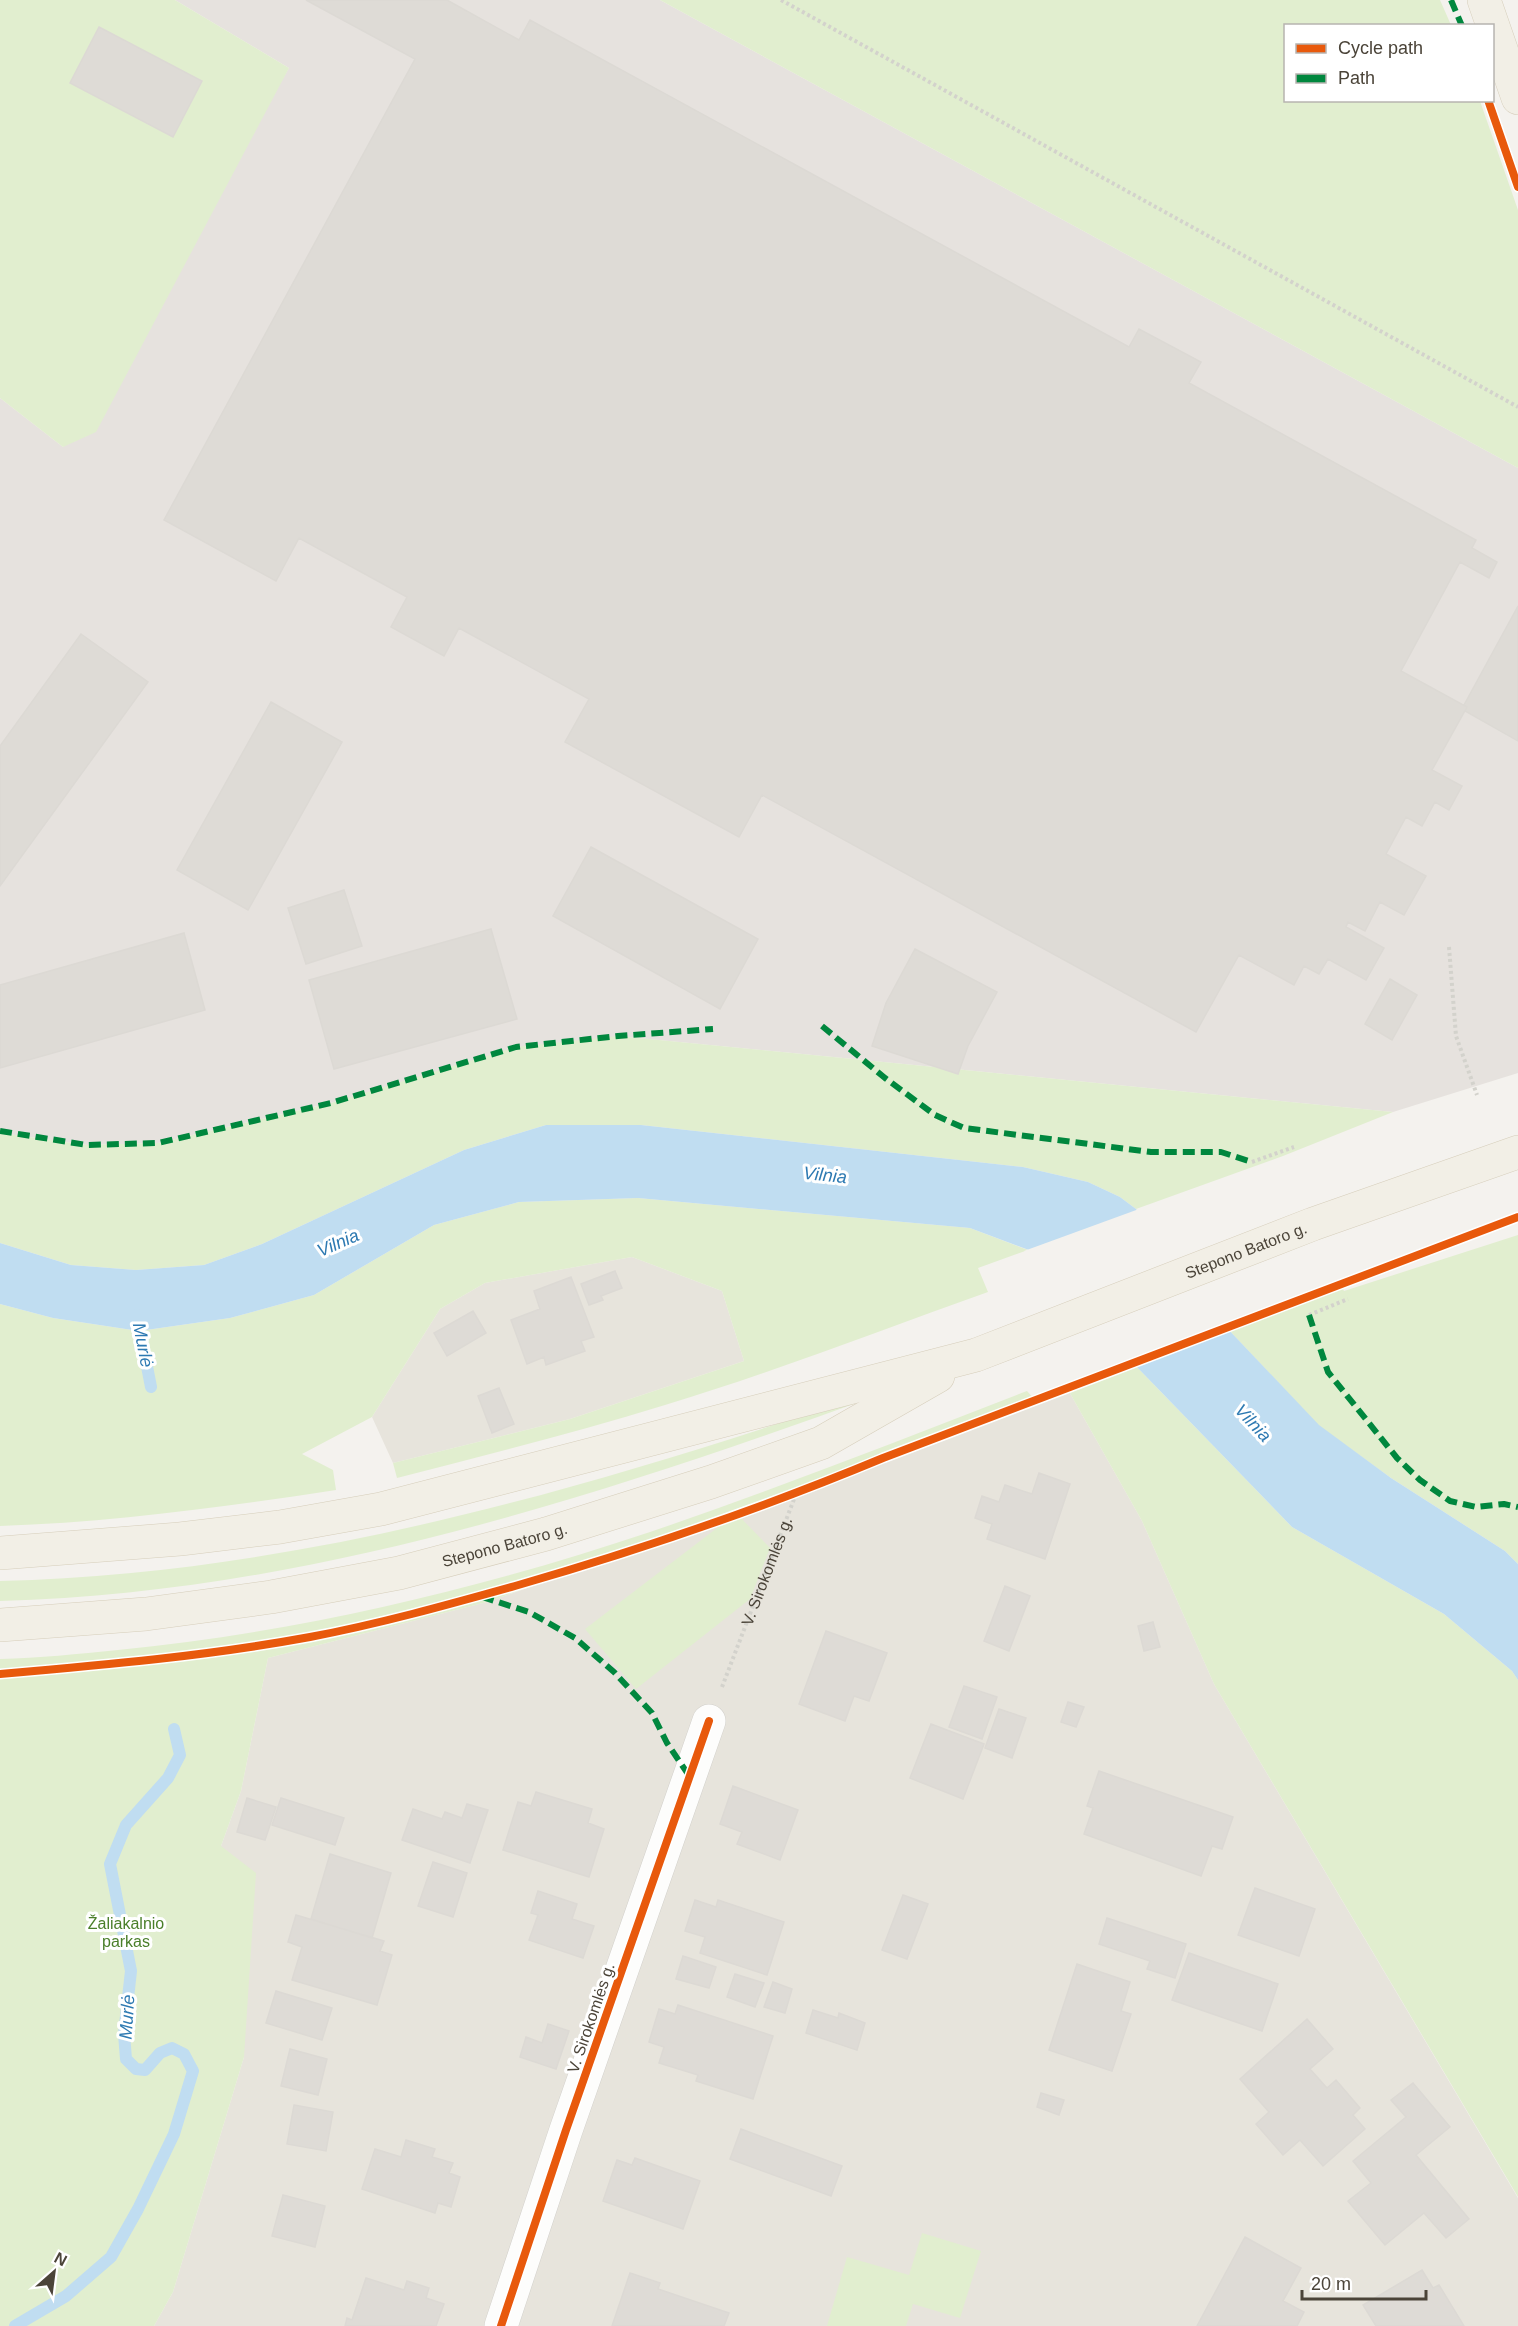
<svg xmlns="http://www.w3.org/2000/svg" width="1518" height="2326" viewBox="0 0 1518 2326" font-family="Helvetica,sans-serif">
  <rect width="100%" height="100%" fill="#f4f2ee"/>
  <path fill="#e7e4dc" d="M632 1257 722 1291 744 1361 570 1419 393 1463 372 1417 440 1309 485 1283Z
    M1067 1388 1142 1521 1214 1684 1518 2198V2326H154L173 2292 244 2057 221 1846 241 1791 268 1658 487 1602 796 1494Z"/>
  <path fill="#e6e2de" d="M175 0H660L1518 468V1073L1393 1112 618 1036 158 1143 87 1145 0 1133V398L63 447 289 68Z"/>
  <path fill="#e1eecf" d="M0 0H175L289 68 96 432 63 447 0 398Z
    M660 0H1440L1451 25 1286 26V100L1480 101 1518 210V468Z
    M618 1036 1393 1112 1283 1156 1136 1209 1120 1197 1088 1182 1023 1167 641 1125H546L464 1150 262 1244 204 1265 136 1270 71 1265 0 1243V1133L87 1145 158 1143 331 1103 516 1047Z
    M638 1198 970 1228 1028 1250 978 1268 988 1292C881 1330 774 1372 665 1405 577 1432 487 1455 397 1478L393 1463 570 1419 744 1361 722 1291 632 1257 485 1283 440 1309 372 1417 302 1454 333 1470 336 1490C224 1507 113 1522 0 1526V1304L53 1318 139 1331 230 1318 314 1295 434 1225 519 1202Z
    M1518 1235V1564L1505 1551 1391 1478 1319 1426 1226 1327 1340 1284 1344 1291Z
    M1133 1363 1292 1527 1444 1614 1512 1671 1518 1680V2197L1214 1684 1142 1521 1067 1388 796 1494 737 1514 770 1548 750 1599 636 1689 585 1629 734 1515 487 1602 268 1658 241 1791 221 1846 256 1873 244 2057 173 2292 154 2326H0V1659C39 1658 78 1654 118 1650 299 1632 477 1590 650 1532 777 1489 902 1439 1027 1391L1035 1400Z
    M870 1393 873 1397C592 1499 301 1593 0 1601V1581C299 1574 589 1488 870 1393Z
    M922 2233 981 2251 960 2318 913 2304 906 2326H827L847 2257 909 2275Z"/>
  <path fill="#c0ddf1" d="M546 1125H641L1023 1167 1088 1182 1120 1197 1136 1209 1226 1327 1319 1425 1391 1478 1505 1551 1518 1564V1680L1512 1671 1444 1614 1292 1527 1133 1363 1029 1250 970 1228 638 1198 519 1202 434 1225 314 1295 230 1318 139 1331 53 1318 0 1304V1243L71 1265 136 1270 204 1265 262 1244 464 1150Z"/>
  <path fill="#f4f2ee" d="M1139 1209 1229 1326 1130 1364 1024 1251Z"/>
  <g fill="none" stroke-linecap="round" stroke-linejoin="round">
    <path stroke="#c0ddf1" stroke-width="12" d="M137 1315 151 1387
      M15 2326 66 2296 111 2257 138 2209 174 2134 193 2071 184 2054 172 2048 160 2053 145 2070 136 2069 126 2059 124 2034 131 1971 110 1864 126 1825 168 1778 180 1755 174 1729"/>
  </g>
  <path fill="#dedbd6" stroke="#dcd9d4" stroke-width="1.5" d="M306 0H447L519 40 530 20 1129 347 1139 329 1201 362 1189 383 1476 540 1472 548 1497 562 1489 578 1460 562 1401 671 1467 707 1432 770 1462 786 1449 810 1435 802 1422 826 1406 817 1386 854 1426 876 1404 915 1380 902 1365 931 1348 922 1346 927 1384 948 1366 980 1328 959 1319 974 1304 966 1294 985 1239 955 1196 1032 762 795 739 837 565 742 589 699 459 628 444 656 391 627 407 597 299 538 276 581 164 520 415 59Z
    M99 27 202 81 173 137 70 83Z
    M1518 606V741L1465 711 1467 707 1464 705Z
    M81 634 148 682 0 886V746Z
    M271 702 342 742 248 910 177 870Z
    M591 847 758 939 720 1009 553 916Z
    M344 890 362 946 306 964 288 908Z
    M491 929 517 1019 334 1069 309 980Z
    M184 933 205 1010 0 1068V985Z
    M915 949 997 992 968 1046 958 1074 872 1046 886 1003Z
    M1390 979 1417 995 1392 1040 1365 1024Z
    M615 1271 622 1288 601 1296 603 1300 589 1305 581 1284Z
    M571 1277 594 1337 581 1341 585 1351 546 1365 544 1357 527 1364 511 1320 540 1309 534 1291Z
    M473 1311 486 1333 447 1356 434 1333Z
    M499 1388 514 1424 492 1433 478 1396Z
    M1039 1473 1070 1484 1045 1559 987 1539 992 1524 975 1518 982 1496 999 1502 1005 1485 1032 1494Z
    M1005 1586 1030 1596 1009 1651 984 1641Z
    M1153 1622 1160 1647 1144 1651 1138 1626Z
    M826 1631 887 1653 869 1701 854 1696 845 1721 799 1704Z
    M964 1686 997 1697 982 1739 949 1727Z
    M1068 1702 1084 1707 1076 1727 1061 1722Z
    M999 1709 1026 1718 1012 1758 985 1748Z
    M931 1724 984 1744 963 1799 910 1778Z
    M1099 1771 1233 1817 1222 1849 1212 1846 1201 1876 1084 1834 1093 1808 1087 1806Z
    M733 1786 798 1810 780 1860 737 1844 742 1832 720 1824Z
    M536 1792 592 1809 588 1823 604 1829 589 1877 503 1850 518 1802 531 1806Z
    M247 1798 276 1807 265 1840 237 1832Z
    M281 1798 344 1818 335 1845 272 1825Z
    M467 1804 488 1810 470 1863 402 1840 413 1809 442 1819 445 1812 462 1818Z
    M330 1854 391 1873 372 1938 311 1919Z
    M433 1862 467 1873 453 1917 418 1906Z
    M1255 1888 1315 1909 1299 1956 1238 1935Z
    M538 1891 577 1904 572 1919 594 1926 583 1958 529 1940 538 1915 531 1913Z
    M903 1895 928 1904 907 1959 882 1950Z
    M695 1900 716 1907 718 1900 784 1922 767 1975 700 1953 705 1937 685 1931Z
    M296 1915 384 1941 380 1951 392 1955 377 2005 292 1980 302 1947 288 1942Z
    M1107 1918 1186 1944 1175 1978 1147 1969 1150 1961 1099 1944Z
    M1189 1953 1278 1984 1262 2031 1172 2000Z
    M683 1956 716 1967 709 1988 676 1979Z
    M1077 1964 1130 1982 1121 2011 1131 2014 1112 2071 1049 2050Z
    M735 1974 764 1983 755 2007 727 1997Z
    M773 1982 792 1989 785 2013 764 2007Z
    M276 1991 332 2008 322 2040 266 2023Z
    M678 2005 773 2036 753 2099 696 2081 698 2075 659 2063 664 2047 649 2042 659 2009 675 2014Z
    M813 2010 838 2018 839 2013 865 2023 857 2050 806 2033Z
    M1307 2019 1333 2049 1310 2069 1327 2088 1336 2080 1360 2108 1353 2115 1365 2129 1323 2166 1300 2140 1283 2155 1256 2124 1269 2112 1240 2079Z
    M548 2024 569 2031 556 2069 520 2057 526 2037 542 2043Z
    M290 2049 327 2059 318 2095 281 2086Z
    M1413 2083 1450 2127 1416 2155 1469 2219 1446 2238 1424 2213 1385 2245 1348 2201 1371 2183 1353 2161 1406 2117 1391 2100Z
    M1041 2093 1064 2100 1059 2115 1037 2107Z
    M294 2105 333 2112 326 2151 287 2144Z
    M741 2129 842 2166 831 2196 730 2159Z
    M406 2140 435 2149 432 2157 453 2163 449 2173 460 2177 451 2207 438 2203 435 2213 362 2189 375 2149 401 2157Z
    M635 2158 700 2181 683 2229 603 2201 617 2160 632 2165Z
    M283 2195 325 2206 315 2247 272 2236Z
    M1245 2237 1301 2268 1283 2301 1304 2312 1297 2326H1197Z
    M1422 2270 1433 2288 1439 2285 1464 2326H1376L1363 2305Z
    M630 2273 660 2283 658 2289 729 2313 724 2326H612Z
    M366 2278 404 2290 407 2281 429 2288 426 2298 444 2304 436 2326H345L347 2318 352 2320Z"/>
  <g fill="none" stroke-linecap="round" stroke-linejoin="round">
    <defs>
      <path id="minor" d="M501 2326 566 2130 709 1721"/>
      <g id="major">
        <path d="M1484 0 1518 98"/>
        <path id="s2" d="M0 1553 180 1539 280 1527 381 1509 976 1355 1313 1224 1518 1152"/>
        <path id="s3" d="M0 1625 146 1614 271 1597 399 1573 546 1534 711 1482 821 1443 938 1376"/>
      </g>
    </defs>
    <use href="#minor" stroke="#d2d0cb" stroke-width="34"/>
    <use href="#major" stroke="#d6cebb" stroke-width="34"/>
    <g stroke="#d3d2cc" stroke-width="4" stroke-dasharray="3 3" stroke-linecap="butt">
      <path d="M781 0 1518 407"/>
      <path d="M1449 947 1456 1036 1477 1095"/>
      <path d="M1252 1162 1294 1147"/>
      <path d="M1309 1315 1348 1299"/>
      <path id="s1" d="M722 1687 796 1494"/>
    </g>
    <use href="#minor" stroke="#fdfdfc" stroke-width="33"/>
    <use href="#major" stroke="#f2efe6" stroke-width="33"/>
    <path stroke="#00873e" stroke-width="6" stroke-dasharray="12 6" stroke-linecap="butt" d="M1451 0 1462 26
      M822 1026 885 1078 935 1115 964 1128 1151 1152H1221L1252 1162
      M0 1131 87 1145 158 1143 331 1103 516 1047 618 1036 713 1029
      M1309 1315 1328 1372 1397 1458 1420 1480 1450 1501 1476 1507 1504 1504 1518 1507
      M482 1597 529 1612 575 1638 614 1672 652 1713 667 1743 690 1777"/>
    <defs>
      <path id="cycleway" d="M1488 100 1518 187
        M0 1674C104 1665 207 1656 310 1637 379 1624 447 1605 515 1586 640 1550 763 1508 883 1458L1518 1217
        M501 2326 566 2130 709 1721"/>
    </defs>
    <use href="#cycleway" stroke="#fff" stroke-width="11"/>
    <use href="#cycleway" stroke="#e8590c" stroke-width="8"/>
  </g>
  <g text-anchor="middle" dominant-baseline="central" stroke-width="6" stroke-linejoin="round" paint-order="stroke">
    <g font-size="16" fill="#4b4439" stroke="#fff">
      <text stroke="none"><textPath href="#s2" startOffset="1288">Stepono Batoro g.</textPath></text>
      <text stroke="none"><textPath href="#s3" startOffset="512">Stepono Batoro g.</textPath></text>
      <text stroke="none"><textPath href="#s1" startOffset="124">V. Sirokomlės g.</textPath></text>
      <text transform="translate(591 2018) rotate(-71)">V. Sirokomlės g.</text>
    </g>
    <g font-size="16" fill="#4a7f2a" stroke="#fff">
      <text x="126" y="1923">Žaliakalnio<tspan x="126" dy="18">parkas</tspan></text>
    </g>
    <g font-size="18" font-style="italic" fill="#2e7ab2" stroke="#fff">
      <text transform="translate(825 1175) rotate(6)">Vilnia</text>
      <text transform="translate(338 1243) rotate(-24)">Vilnia</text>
      <text transform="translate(143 1345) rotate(79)">Murlė</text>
      <text transform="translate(1253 1423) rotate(47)">Vilnia</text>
      <text transform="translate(127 2017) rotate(-86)">Murlė</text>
    </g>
  </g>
  <rect x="1284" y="24" width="210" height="78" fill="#ffffff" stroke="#b7b4b0" stroke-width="1.5"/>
  <rect x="1296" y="44" width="30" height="9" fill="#e8590c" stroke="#b7b4b0" stroke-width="1.5"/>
  <text x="1338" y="54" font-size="18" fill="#4b4439">Cycle path</text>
  <rect x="1296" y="74" width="30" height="9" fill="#00873e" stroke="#b7b4b0" stroke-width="1.5"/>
  <text x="1338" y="84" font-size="18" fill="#4b4439">Path</text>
  <g transform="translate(54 2272) rotate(28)" stroke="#ffffff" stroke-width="4.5" paint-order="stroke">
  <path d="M0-4.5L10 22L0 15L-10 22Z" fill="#4b4439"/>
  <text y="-9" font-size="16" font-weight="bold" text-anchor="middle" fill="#4b4439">N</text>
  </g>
  <path d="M1302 2290v9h124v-9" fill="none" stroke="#4b4439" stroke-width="3"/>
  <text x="1311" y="2290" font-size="18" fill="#4b4439" stroke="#ffffff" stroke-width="4.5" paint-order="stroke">20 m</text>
</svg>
